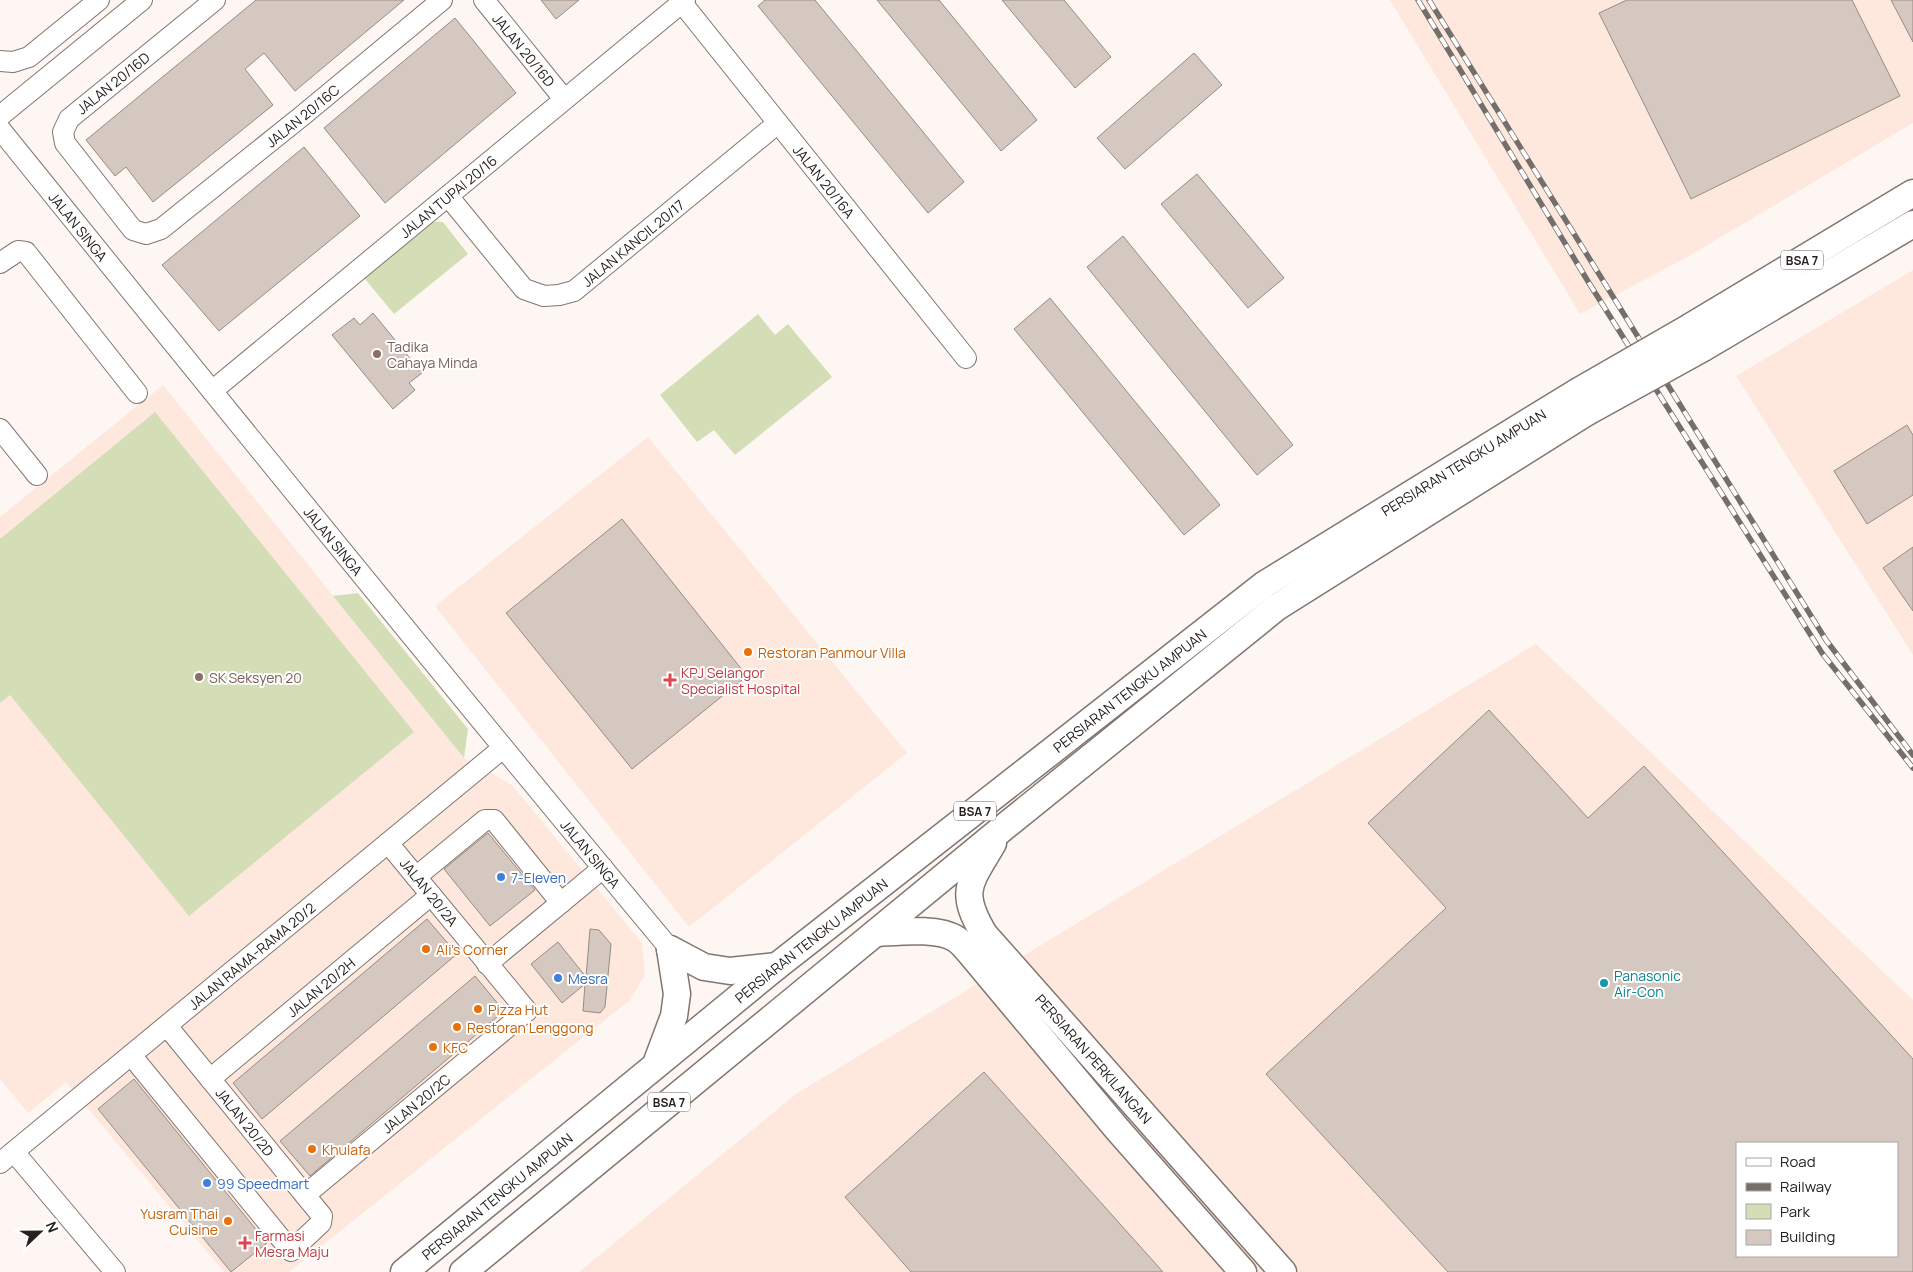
<svg xmlns="http://www.w3.org/2000/svg" width="1913" height="1272" viewBox="0 0 1913 1272" font-family="Manrope,sans-serif">
  <rect width="100%" height="100%" fill="#fef6f2"/>
  <path fill="#fee8dd" fill-rule="evenodd" d="M1390 0H1913V123L1689 256 1580 314Z
    M1913 270V655L1736 376Z
    M163 385 464 758 512 785 642 943 645 975 630 1000 289 1272H224L66 1082 28 1113 0 1079V517Z
    M648 437 907 753 689 927 435 606Z
    M1536 644 1913 1000V1272H579L796 1094ZM1737 1143H1897V1256H1737Z"/>
  <path fill="#d4deb6" d="M423 221 443 222 468 254 394 314 360 273Z
    M758 314 775 335 788 324 832 377 735 455 714 430 697 442 660 395Z
    M155 412 414 732 189 916 10 695 0 703V539Z
    M358 593 468 729 464 758 333 596Z"/>
  <path fill="#d4c8c0" stroke="#978b84" fill-rule="evenodd" d="M256 0H404L295 91 264 53 245 69 273 105 153 202 126 167 115 176 86 140Z
    M541 0H579L556 19Z
    M765 0H815L964 182 928 213 758 6Z
    M877 0H939L1037 120 1001 151Z
    M1002 0H1064L1111 57 1075 88Z
    M1627 0H1852L1900 96 1691 199 1599 13Z
    M1891 0H1913V42Z
    M455 18 516 93 385 203 324 128Z
    M1194 53 1222 85 1125 169 1097 138Z
    M304 147 360 216 219 331 162 265Z
    M1197 174 1284 278 1248 308 1161 204Z
    M1123 236 1293 445 1257 475 1087 267Z
    M1050 298 1220 505 1184 535 1014 329Z
    M373 313 422 373 409 383 415 390 393 409 332 335 354 318 360 325Z
    M1907 425 1913 435V495L1867 524 1834 471Z
    M622 519 747 676 632 769 506 613Z
    M1913 547V611L1883 568Z
    M1489 710 1588 818 1644 766 1913 1059V1272H1448L1266 1074 1446 908 1368 823ZM1737 1143H1897V1256H1737Z
    M488 833 535 890 490 926 444 869Z
    M427 919 457 954 262 1119 233 1083Z
    M590 929 599 930 611 944 605 1007 600 1013 583 1011 585 984 562 1003 531 964 558 942 586 977Z
    M475 976 504 1011 310 1176 280 1141Z
    M984 1072 1163 1272H911L845 1197Z
    M134 1079 267 1243 231 1272 98 1109Z"/>
  <g fill="none" stroke-linecap="round" stroke-linejoin="round">
    <defs>
      <g id="minor">
        <path id="s1" d="M215 0 69 119 63 132 65 143 133 230 146 234 161 229 302 116 442 0"/>
        <path id="s2" d="M484 0 564 99"/>
        <path id="s3" d="M682 3 966 358"/>
        <path d="M0 61 13 62 29 57 99 0"/>
        <path d="M0 116 142 0"/>
        <path id="s4" d="M0 129C222 404 444 678 670 949"/>
        <path id="s5" d="M448 196 524 289 544 296 559 295 574 291 778 123"/>
        <path d="M0 263 18 251 26 252 137 393"/>
        <path id="s6" d="M212 391 685 0"/>
        <path d="M0 429 37 475"/>
        <path d="M416 877 485 820H494L561 903"/>
        <path d="M487 964 603 868"/>
        <path d="M131 1055 291 1251 321 1223 322 1216 167 1026"/>
        <path id="s7" d="M210 1079 431 895"/>
        <path d="M14 1152 115 1272"/>
        <path id="s8" d="M0 1163 503 748"/>
        <path id="s9" d="M305 1195 527 1011 388 843"/>
      </g>
      <g id="major">
        <path d="M1690 327 1913 193"/>
        <path d="M1703 348 1913 224"/>
        <path id="s10" d="M993 843C970 883 958 890 984 934L1283 1272"/>
        <path d="M876 933C897 932 938 927 956 939 961 942 966 948 970 953L1118 1130 1243 1272"/>
        <path d="M670 949 704 967 730 971 777 966"/>
        <path d="M656 1064 674 1016 677 994 670 949"/>
        <path id="s11" d="M404 1272 777 966 1265 584 1577 392"/>
        <path d="M463 1272 1003 828 1277 607 1587 412"/>
      </g>
    </defs>
    <use href="#minor" stroke="#82766f" stroke-width="22"/>
    <use href="#major" stroke="#82766f" stroke-width="29"/>
    <use href="#minor" stroke="#fff" stroke-width="20"/>
    <use href="#major" stroke="#fff" stroke-width="26"/>
    <defs>
      <path id="rail" d="M1418 0 1589 283 1822 653 1913 768
        M1429 0 1826 640 1913 755"/>
    </defs>
    <use href="#rail" stroke="#756f6b" stroke-width="5.5"/>
    <use href="#rail" stroke="#fff" stroke-width="4" stroke-dasharray="11" stroke-linecap="butt"/>
    <defs>
      <path id="major-bridge" d="M1577 392 1690 327
        M1587 412 1703 348"/>
    </defs>
    <use href="#major-bridge" stroke="#82766f" stroke-width="29" stroke-linecap="butt"/>
    <use href="#major-bridge" stroke="#fff" stroke-width="26"/>
  </g>
  <g fill="#8d6e63" stroke="#fff" stroke-width="2">
    <circle cx="377" cy="354" r="5"/>
    <circle cx="199" cy="677" r="5"/>
  </g>
  <g fill="#e8710a" stroke="#fff" stroke-width="2">
    <circle cx="748" cy="652" r="5"/>
    <circle cx="426" cy="949" r="5"/>
    <circle cx="478" cy="1009" r="5"/>
    <circle cx="457" cy="1027" r="5"/>
    <circle cx="433" cy="1047" r="5"/>
    <circle cx="312" cy="1149" r="5"/>
    <circle cx="228" cy="1221" r="5"/>
  </g>
  <g fill="#e0444e" stroke="#fff" stroke-width="2">
    <path d="M667.5 672.5h5v5h5v5h-5v5h-5v-5h-5v-5h5z"/>
    <path d="M242.5 1235.5h5v5h5v5h-5v5h-5v-5h-5v-5h5z"/>
  </g>
  <g fill="#3f7fe0" stroke="#fff" stroke-width="2">
    <circle cx="501" cy="877" r="5"/>
    <circle cx="558" cy="978" r="5"/>
    <circle cx="207" cy="1183" r="5"/>
  </g>
  <circle fill="#0f9aa8" stroke="#fff" stroke-width="2" cx="1604" cy="983" r="5"/>
  <g text-anchor="middle" dominant-baseline="central" stroke-width="4" stroke-linejoin="round" paint-order="stroke">
    <g fill="#fff" stroke="#676462" stroke-width="1">
      <rect x="1781" y="250.5" width="42" height="19" rx="4"/>
      <rect x="954" y="801.5" width="42" height="19" rx="4"/>
      <rect x="648" y="1092.5" width="42" height="19" rx="4"/>
    </g>
    <g font-size="12" font-weight="bold" fill="#26211e">
      <text x="1802" y="260">BSA 7</text>
      <text x="975" y="811">BSA 7</text>
      <text x="669" y="1102">BSA 7</text>
    </g>
    <g font-size="14" fill="#26211e" stroke="#fff">
      <text stroke="none"><textPath href="#s2" startOffset="64">JALAN 20/16D</textPath></text>
      <text transform="translate(113 83) rotate(-39)">JALAN 20/16D</text>
      <text stroke="none"><textPath href="#s1" startOffset="535">JALAN 20/16C</textPath></text>
      <text stroke="none"><textPath href="#s3" startOffset="228">JALAN 20/16A</textPath></text>
      <text stroke="none"><textPath href="#s6" startOffset="306">JALAN TUPAI 20/16</textPath></text>
      <text stroke="none"><textPath href="#s4" startOffset="125">JALAN SINGA</textPath></text>
      <text stroke="none"><textPath href="#s5" startOffset="248">JALAN KANCIL 20/17</textPath></text>
      <text stroke="none"><textPath href="#s11" startOffset="1335">PERSIARAN TENGKU AMPUAN</textPath></text>
      <text stroke="none"><textPath href="#s4" startOffset="530">JALAN SINGA</textPath></text>
      <text stroke="none"><textPath href="#s11" startOffset="930">PERSIARAN TENGKU AMPUAN</textPath></text>
      <text stroke="none"><textPath href="#s4" startOffset="935">JALAN SINGA</textPath></text>
      <text transform="translate(429 892) rotate(51)">JALAN 20/2A</text>
      <text stroke="none"><textPath href="#s11" startOffset="525">PERSIARAN TENGKU AMPUAN</textPath></text>
      <text stroke="none"><textPath href="#s8" startOffset="326">JALAN RAMA-RAMA 20/2</textPath></text>
      <text stroke="none"><textPath href="#s7" startOffset="144">JALAN 20/2H</textPath></text>
      <text stroke="none"><textPath href="#s10" startOffset="266">PERSIARAN PERKILANGAN</textPath></text>
      <text stroke="none"><textPath href="#s9" startOffset="144">JALAN 20/2C</textPath></text>
      <text transform="translate(245 1122) rotate(51)">JALAN 20/2D</text>
      <text stroke="none"><textPath href="#s11" startOffset="120">PERSIARAN TENGKU AMPUAN</textPath></text>
    </g>
    <g font-size="14" fill="#785e54" stroke="#fff" text-anchor="start">
      <text x="387" y="346">Tadika<tspan x="387" dy="16">Cahaya Minda</tspan></text>
      <text x="209" y="677">SK Seksyen 20</text>
    </g>
    <g font-size="14" fill="#c56008" stroke="#fff" text-anchor="start">
      <text x="758" y="652">Restoran Panmour Villa</text>
      <text x="436" y="949">Ali's Corner</text>
      <text x="488" y="1009">Pizza Hut</text>
      <text x="467" y="1027">Restoran Lenggong</text>
      <text x="443" y="1047">KFC</text>
      <text x="322" y="1149">Khulafa</text>
      <text x="218" y="1213" text-anchor="end">Yusram Thai<tspan x="218" dy="16">Cuisine</tspan></text>
    </g>
    <g font-size="14" fill="#be3a42" stroke="#fff" text-anchor="start">
      <text x="681" y="672">KPJ Selangor<tspan x="681" dy="16">Specialist Hospital</tspan></text>
      <text x="255" y="1235">Farmasi<tspan x="255" dy="16">Mesra Maju</tspan></text>
    </g>
    <g font-size="14" fill="#366cbe" stroke="#fff" text-anchor="start">
      <text x="511" y="877">7-Eleven</text>
      <text x="568" y="978">Mesra</text>
      <text x="217" y="1183">99 Speedmart</text>
    </g>
    <g font-size="14" fill="#0d838f" stroke="#fff" text-anchor="start">
      <text x="1614" y="975">Panasonic<tspan x="1614" dy="16">Air-Con</tspan></text>
    </g>
  </g>
  <rect x="1736" y="1142" width="162" height="115" fill="#ffffff" stroke="#a8a6a5"/>
  <rect x="1746" y="1158" width="25" height="8" fill="#ffffff" stroke="#a8a6a5"/>
  <text x="1780" y="1167" font-size="15" fill="#26211e">Road</text>
  <rect x="1746" y="1183" width="25" height="8" fill="#756f6b" stroke="#a8a6a5"/>
  <text x="1780" y="1192" font-size="15" fill="#26211e">Railway</text>
  <rect x="1746" y="1204" width="25" height="15" fill="#d4deb6" stroke="#a8a6a5"/>
  <text x="1780" y="1217" font-size="15" fill="#26211e">Park</text>
  <rect x="1746" y="1230" width="25" height="15" fill="#d4c8c0" stroke="#a8a6a5"/>
  <text x="1780" y="1242" font-size="15" fill="#26211e">Building</text>
  <g transform="translate(40 1232) rotate(68)" stroke="#ffffff" stroke-width="4" paint-order="stroke">
  <path d="M0-4L9 19L0 12L-9 19Z" fill="#26211e"/>
  <text y="-8" font-size="14" font-weight="bold" text-anchor="middle" fill="#26211e">N</text>
  </g>
</svg>
